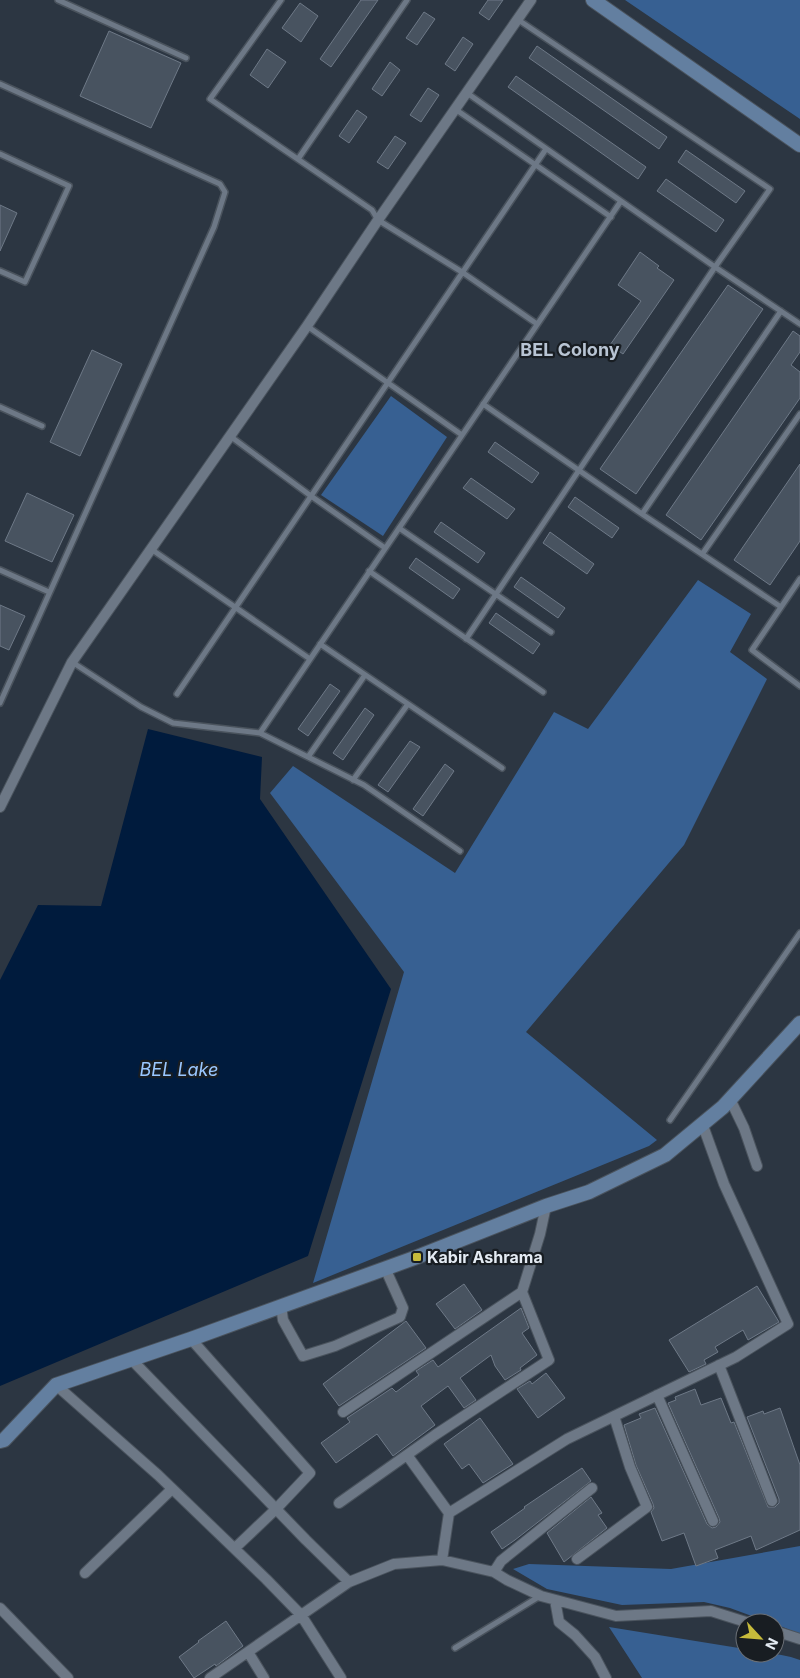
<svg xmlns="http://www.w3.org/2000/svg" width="800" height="1678" viewBox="0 0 800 1678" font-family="Inter,sans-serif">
  <rect width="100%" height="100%" fill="#2c3642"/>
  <path fill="#376092" d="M625 0H800V119Z
    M391 396 447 437 383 536 321 495Z
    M698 580 751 614 730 652 767 679 684 845 526 1032 657 1140 649 1146 313 1283 404 972 270 793 293 766 455 873 554 712 588 729Z
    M800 1546V1634L775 1624V1623H771L730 1608 704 1602 622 1605 547 1589 513 1569 529 1564 671 1569Z
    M609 1627 745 1649V1653C763 1653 783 1653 800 1660V1678H642Z"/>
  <path fill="#001b3d" d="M148 729 262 757 260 799 391 989 308 1256 0 1386V980L38 905 101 906Z"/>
  <path fill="#485360" stroke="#6e7987" d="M361 0H378L331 67 320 59Z
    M488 0H503L489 20 479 13Z
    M300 3 318 16 301 42 282 28Z
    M424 12 435 19 417 45 406 38Z
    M109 31 181 63 151 128 80 96Z
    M463 37 473 44 455 71 445 64Z
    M537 46 667 137 659 149 529 58Z
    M267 49 286 62 268 88 250 75Z
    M390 62 400 70 382 96 372 89Z
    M516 76 646 167 638 179 508 87Z
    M428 88 439 95 421 122 410 115Z
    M357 110 367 117 349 143 339 136Z
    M395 136 406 143 388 169 377 162Z
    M686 150 745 191 736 203 678 162Z
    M666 179 724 220 716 232 657 191Z
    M0 205 17 213 0 251Z
    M640 252 659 266 657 268 674 280 623 354 610 345 641 301 618 285Z
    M728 285 763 309 636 494 600 469Z
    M793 331 800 336V352L791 365 800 372V398L701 540 666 515Z
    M92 350 122 364 80 456 50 442Z
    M495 442 539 473 532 483 488 452Z
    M800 464V541L770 585 734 560Z
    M471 478 515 509 507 519 463 488Z
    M27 493 74 515 52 562 5 541Z
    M575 497 619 528 612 538 568 507Z
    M441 522 485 553 478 563 434 532Z
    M550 532 594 564 587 574 543 543Z
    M416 558 460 589 453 599 409 568Z
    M521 577 565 608 558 618 514 587Z
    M0 605 25 616 9 650 0 646Z
    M496 613 540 644 533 654 489 623Z
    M330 684 340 691 308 736 298 729Z
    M365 708 374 715 343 760 333 753Z
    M410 741 420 747 388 792 378 785Z
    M445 764 454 771 423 816 413 809Z
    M464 1284 482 1310 455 1329 436 1304Z
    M757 1286 779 1322 748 1340 743 1330 715 1347 718 1352 704 1360 706 1364 689 1372 669 1340Z
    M521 1308 529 1328 522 1333 537 1355 520 1368 521 1370 505 1380 495 1366 491 1355 460 1378 476 1400 464 1408 448 1386 421 1406 435 1425 393 1456 377 1434 336 1463 321 1443 350 1422 347 1418 392 1388 396 1392 419 1375 416 1371 433 1360 438 1367Z
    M406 1321 426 1348 339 1406 323 1384Z
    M546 1373 565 1398 538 1418 517 1389 530 1381 532 1384Z
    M695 1389 701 1405 721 1398 731 1423 734 1422 768 1507H775L779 1503V1499L747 1417 763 1411 764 1414 780 1408 800 1465V1530L756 1550 751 1536 715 1550 718 1558 696 1566 684 1533 662 1541 651 1512 654 1508 653 1504 636 1465 624 1425 641 1418 639 1414 655 1408 707 1524 712 1528 716 1527 720 1522 719 1518 668 1403 676 1400 675 1397Z
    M480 1418 513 1464 483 1483 469 1464 462 1469 444 1444Z
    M582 1468 591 1481 515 1540 502 1549 491 1532 525 1508 524 1507Z
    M591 1497 602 1513 598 1515 607 1528 564 1562 547 1533Z
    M226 1621 243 1646 216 1666 215 1664 194 1678 179 1657 199 1642 198 1641Z"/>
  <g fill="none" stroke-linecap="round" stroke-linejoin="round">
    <defs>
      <path id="lane" d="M58 0 186 58
        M281 0 210 99 372 210 378 220 462 272 537 324
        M0 84 220 184 225 192 214 227 0 703
        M467 93 715 267 800 324
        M455 109 611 217
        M0 154 69 186 25 282 0 271
        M298 159 407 0
        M307 326 462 435
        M483 404 642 514 781 607
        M0 407 42 426
        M230 436 311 496 385 548
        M642 514 781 311
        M399 528 551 632
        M151 549 310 659
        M703 553 800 414
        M0 570 49 592
        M369 571 543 692
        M800 579 752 650 800 686
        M466 639 715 267 770 189 517 19
        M320 644 502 768
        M72 662 141 707 173 723 260 733 364 785 460 851
        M177 694 546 149
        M260 733 621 201
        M308 757 365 675
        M353 780 408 704
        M670 1120 800 933
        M455 1648 540 1596"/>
      <path id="street" d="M0 807 72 662 307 326 378 220 531 0
        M730 1099 744 1128 757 1166
        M281 1306 283 1320 303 1356 335 1346 400 1317 403 1308 385 1268
        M191 1339 310 1473 276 1509 235 1548
        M131 1359 306 1540 349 1582 394 1564 442 1560 449 1513 407 1455
        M719 1365 772 1501
        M56 1385 158 1475 266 1579 301 1615 341 1678
        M657 1395 713 1521
        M343 1412 522 1292
        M339 1503 435 1435 549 1360 522 1292 540 1234 546 1206
        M449 1513 567 1439 736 1357 788 1324 724 1184 702 1123
        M577 1559 647 1507 630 1467 614 1416
        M442 1560 494 1572 507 1580 541 1596 616 1616 711 1611 749 1623
        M494 1572 501 1561 592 1488
        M85 1573 172 1489
        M555 1600 559 1622 575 1635 595 1657 606 1678
        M0 1608 68 1678
        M775 1631 800 1639
        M248 1652 264 1678
        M210 1678 349 1582"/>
      <path id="secondary" d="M593 0 800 145
        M0 1441 4 1440 56 1385 191 1339 417 1257 546 1206 589 1192 665 1155 723 1107 800 1023"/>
    </defs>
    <use href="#lane" stroke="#4a535d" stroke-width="8"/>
    <use href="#street" stroke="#4a535d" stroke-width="12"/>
    <use href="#secondary" stroke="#4a535d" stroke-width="16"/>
    <use href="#lane" stroke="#6d7886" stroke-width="5"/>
    <use href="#street" stroke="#6d7886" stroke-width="10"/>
    <use href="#secondary" stroke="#637fa0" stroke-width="14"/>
  </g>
  <rect fill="#c7bb3b" stroke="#181d22" stroke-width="2" x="412" y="1252" width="10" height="10" rx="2.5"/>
  <g text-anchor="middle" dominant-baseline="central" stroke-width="4.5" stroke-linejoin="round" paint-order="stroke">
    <g font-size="16" font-weight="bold" fill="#e4ebf3" stroke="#181d22" text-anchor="start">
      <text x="427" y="1257">Kabir Ashrama</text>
    </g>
    <g font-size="18" font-weight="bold" fill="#b8c4d3" stroke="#181d22">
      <text x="570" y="349">BEL Colony</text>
    </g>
    <g font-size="18" font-style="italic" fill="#9ac7ff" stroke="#181d22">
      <text x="179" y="1069">BEL Lake</text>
    </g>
  </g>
  <g transform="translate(760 1638) rotate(116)"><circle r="24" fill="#181d22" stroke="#6a6f76"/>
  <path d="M0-4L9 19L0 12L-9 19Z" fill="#c7bb3b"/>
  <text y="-8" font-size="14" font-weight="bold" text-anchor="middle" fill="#e4ebf3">N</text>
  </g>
</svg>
